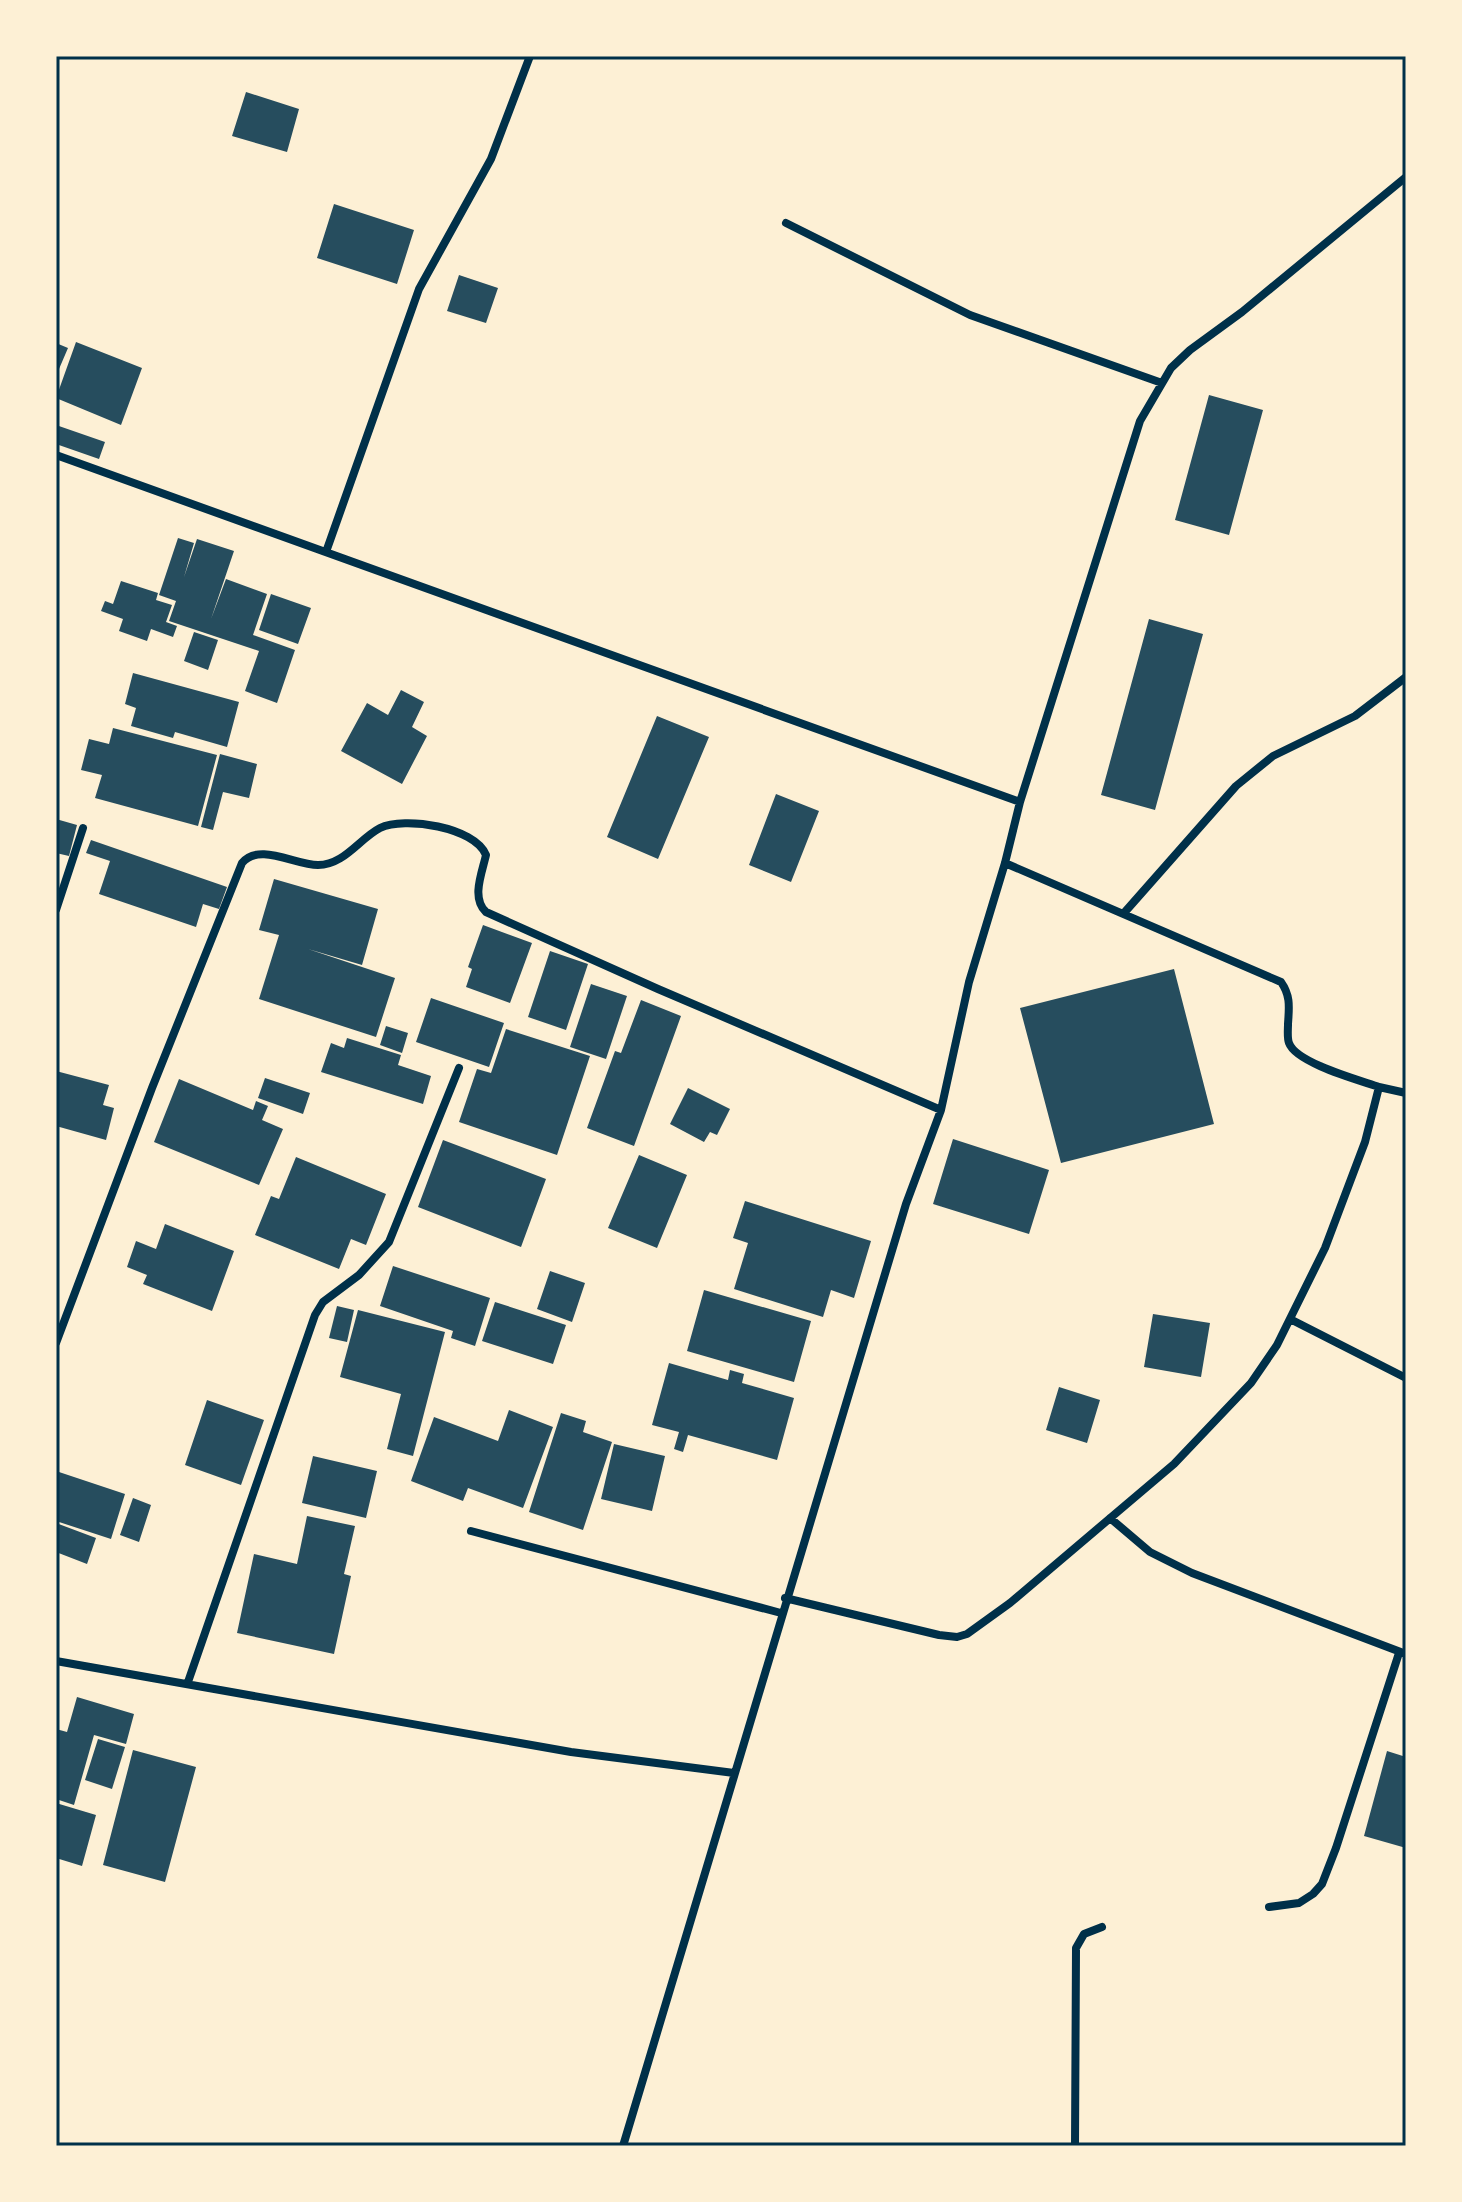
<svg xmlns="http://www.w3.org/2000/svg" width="1462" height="2202" viewBox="0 0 1462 2202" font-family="Jost,sans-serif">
  <rect width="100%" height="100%" fill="#fdf0d5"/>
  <path fill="#264d5e" d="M246 92 299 109 287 152 232 136Z
    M334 204 414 230 397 284 317 258Z
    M459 275 498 288 486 323 447 311Z
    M76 342 142 368 121 425 56 398Z
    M56 343 68 348 56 376Z
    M1209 395 1263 410 1229 535 1175 520Z
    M56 425 105 442 99 459 56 444Z
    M178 538 194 543 184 577 197 539 234 551 211 619 226 579 267 594 253 635 295 650 277 703 245 691 259 651 169 621 176 601 159 595Z
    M121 581 158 593 156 600 172 605 166 622 177 626 173 637 151 629 147 641 119 631 123 619 101 611 105 601 113 604Z
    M271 594 311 608 298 644 259 630Z
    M1149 619 1203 634 1155 810 1101 795Z
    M194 632 218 640 208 670 184 661Z
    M133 673 239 702 227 747 175 732 173 738 131 726 136 708 125 704Z
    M401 690 424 702 412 727 427 736 402 784 341 751 367 703 388 715Z
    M657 716 709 737 658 859 607 837Z
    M113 728 217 755 198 826 95 798 102 775 81 770 89 739 109 744Z
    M220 754 257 764 249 798 223 792 213 830 201 827Z
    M776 794 819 811 791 882 749 865Z
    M56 819 77 825 69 856 56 853Z
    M91 840 227 887 219 909 203 904 196 927 99 894 110 861 86 853Z
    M274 879 378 909 362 965 308 949 395 978 376 1037 259 999 279 935 259 930Z
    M483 925 532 943 510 1003 466 987 472 969 468 967Z
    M550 951 588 964 566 1030 528 1017Z
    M1174 969 1214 1124 1061 1163 1020 1008Z
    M591 984 627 996 606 1059 570 1047Z
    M431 998 504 1023 489 1067 416 1042Z
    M641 1000 681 1016 634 1146 587 1128 615 1051 621 1053Z
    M386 1026 408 1033 402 1053 380 1045Z
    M506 1029 590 1056 557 1155 459 1122 477 1069 491 1073Z
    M347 1038 401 1055 398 1065 431 1076 423 1104 321 1072 331 1043 344 1048Z
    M56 1071 109 1085 103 1105 114 1108 106 1140 56 1126Z
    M265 1078 310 1093 303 1114 258 1098Z
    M179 1079 253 1110 256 1101 268 1106 262 1120 283 1129 259 1185 154 1142Z
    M688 1088 730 1109 717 1135 710 1132 704 1142 670 1124Z
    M953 1139 1049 1170 1029 1234 933 1204Z
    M443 1140 546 1179 521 1247 418 1207Z
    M639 1155 687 1175 657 1248 608 1228Z
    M296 1157 386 1194 366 1245 351 1239 339 1269 255 1235 271 1196 279 1199Z
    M745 1201 871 1241 854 1298 831 1290 823 1317 734 1289 748 1243 733 1238Z
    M165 1224 234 1251 212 1311 143 1284 147 1275 127 1267 136 1241 156 1249Z
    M393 1266 490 1298 475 1346 451 1338 453 1331 380 1306Z
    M550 1271 585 1283 572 1322 537 1309Z
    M704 1290 811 1321 794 1382 687 1351Z
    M495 1302 566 1325 553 1364 482 1341Z
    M337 1306 354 1310 347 1342 329 1338Z
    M358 1310 445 1332 413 1456 387 1449 401 1394 340 1377Z
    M1153 1314 1210 1323 1201 1377 1144 1367Z
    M669 1363 728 1380 730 1370 744 1374 742 1383 794 1398 777 1460 688 1435 683 1452 674 1449 679 1432 652 1425Z
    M1059 1387 1100 1400 1087 1443 1046 1430Z
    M207 1400 264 1420 241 1485 185 1465Z
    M509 1410 553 1427 523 1508 468 1488 463 1501 411 1481 434 1417 498 1441Z
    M561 1413 586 1421 583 1432 612 1442 583 1530 529 1512Z
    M614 1444 665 1456 652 1511 601 1499Z
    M313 1456 377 1471 366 1518 302 1503Z
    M56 1471 125 1494 111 1539 56 1521Z
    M133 1498 151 1505 139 1542 120 1535Z
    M307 1516 355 1526 344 1574 351 1576 334 1654 237 1633 254 1554 297 1564Z
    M56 1523 96 1538 87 1564 56 1552Z
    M77 1697 134 1714 126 1744 94 1735 74 1805 56 1799V1729L67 1732Z
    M98 1739 125 1747 112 1789 85 1780Z
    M133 1750 196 1767 165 1882 103 1865Z
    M1387 1751 1406 1757V1848L1364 1836Z
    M56 1803 96 1815 82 1866 56 1858Z"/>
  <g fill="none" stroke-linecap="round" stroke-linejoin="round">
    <path stroke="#003049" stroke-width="8" d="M786 223 970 315 1162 383
      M56 455 1020 802
      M326 552 419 289 491 159 530 56
      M1005 863 1281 982C1291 996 1289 1008 1288 1024 1288 1030 1287 1038 1289 1043 1296 1063 1359 1080 1379 1087
      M56 910 83 828
      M1124 913 1236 786 1273 756 1355 716 1406 677
      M1290 1319 1406 1378
      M56 1343 152 1088 242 863C259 842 295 865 318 865 344 865 359 839 380 828 404 816 475 827 486 855 482 873 471 898 486 912L658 989 941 1110
      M1110 1518 1150 1552 1192 1573 1406 1654
      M471 1531 781 1613
      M785 1598 939 1635 957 1637 967 1634 1010 1603 1174 1464 1251 1383 1277 1345 1325 1248 1365 1142 1379 1087 1406 1093
      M56 1661 571 1752 734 1773
      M188 1682 315 1315 323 1302 359 1275 389 1242 459 1068
      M1269 1907 1299 1903 1313 1894 1322 1884 1336 1848 1399 1653
      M623 2146 906 1204 941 1110 969 982 1005 863 1020 802 1140 421 1171 368 1190 350 1242 312 1406 177
      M1075 2146 1076 1948 1084 1934 1102 1927"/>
  </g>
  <rect width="1462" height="2202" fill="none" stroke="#fdf0d5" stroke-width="116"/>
  <rect x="58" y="58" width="1346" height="2086" fill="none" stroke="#003049" stroke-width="3"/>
</svg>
